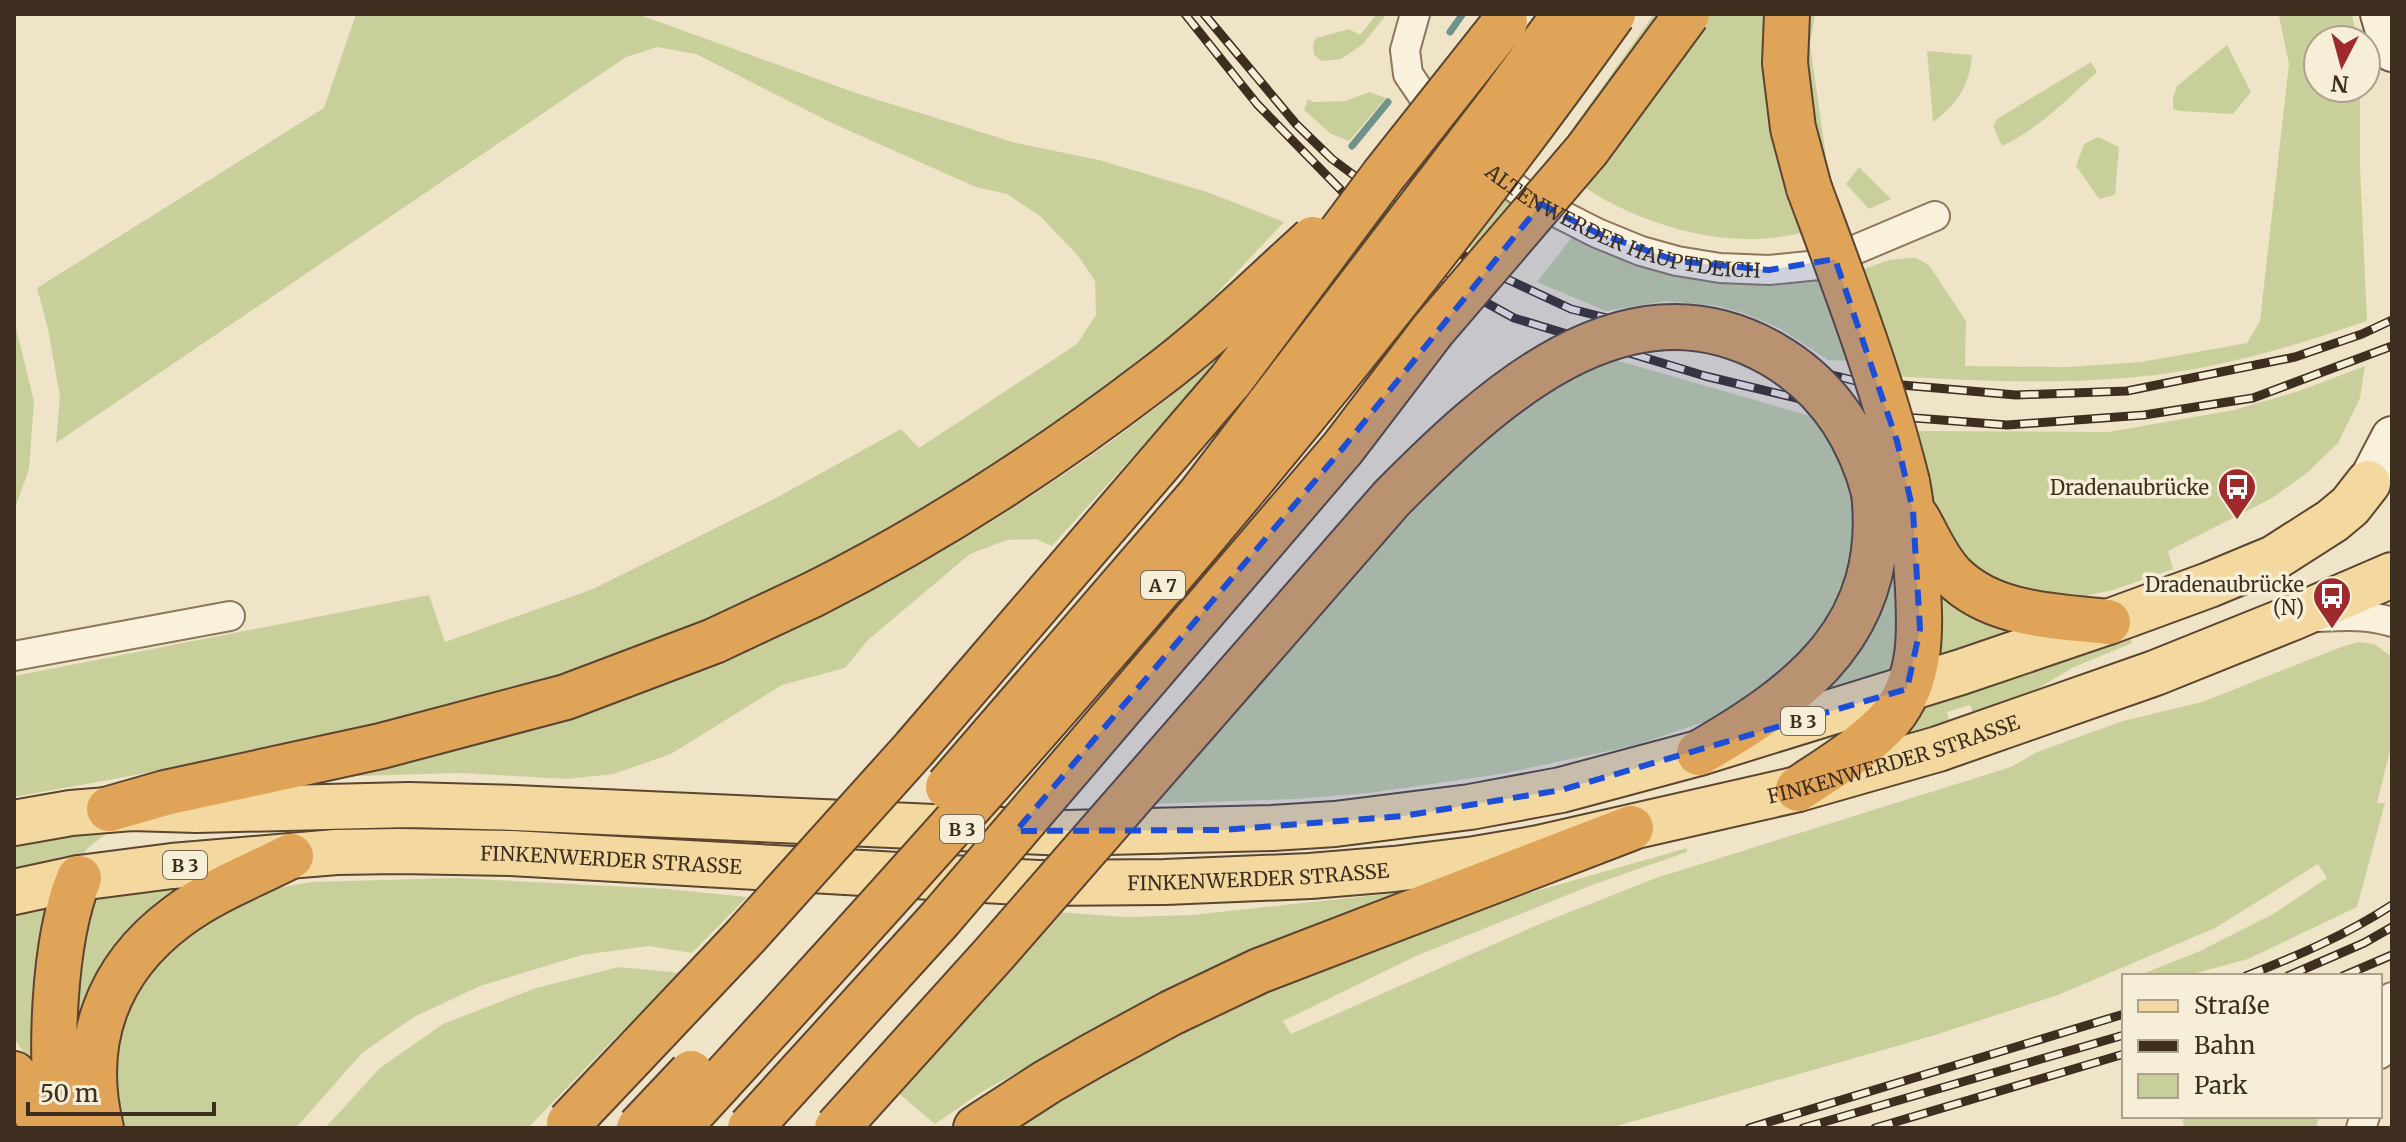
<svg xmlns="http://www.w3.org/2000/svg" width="2406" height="1142" viewBox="0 0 2406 1142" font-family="Merriweather,serif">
  <rect width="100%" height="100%" fill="#f0e4c8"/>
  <path fill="#c9cf9b" d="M356 14H637L856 93 1016 143 1099 160 1207 192 1284 222 1202 309 1145 357 1066 415 960 488 762 599 574 675 329 740 14 797V676L429 595 445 642 593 589 776 498 901 429 919 448 1077 344 1096 315 1095 281 1079 257 1041 217 1007 194 976 187 832 123 696 54 657 47 626 57 56 443 60 397 48 329 37 288 324 108Z
    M1377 14H1387L1362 45 1341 59 1322 61 1314 55 1313 45 1316 38 1349 29 1360 35Z
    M1654 14H1815L1810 44 1830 185 1812 230C1742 251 1668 233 1605 200 1586 189 1567 175 1549 162Z
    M2284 14H2352L2357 40H2318V88H2360V166L2367 321C2292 347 2215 370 2136 377 2054 385 1973 381 1891 376L1853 273 1889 260 1909 258H1916L1929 265 1966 321 1965 366 2068 367 2141 362 2247 343 2260 321 2289 64 2279 16Z
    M2227 45 2251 92 2233 114 2180 111 2173 109V98L2177 86Z
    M1927 51 1972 55C1970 84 1958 104 1933 122Z
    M2091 62 2097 72C2067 99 2039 129 2002 146L1993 126 1997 119Z
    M1370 92 1386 98 1349 141 1331 134 1304 110 1308 99 1313 102 1345 101Z
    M2098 137 2119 147 2115 195 2099 199 2076 166 2084 144Z
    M1859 167 1891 199 1869 209 1846 184Z
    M1488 177 1522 198 1480 254 1444 231Z
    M1577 231 1774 281 1819 280 1848 361 1828 360 1779 328 1746 314 1719 306 1666 301 1606 311 1537 282Z
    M14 320 34 401 29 469 14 511Z
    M1221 350 1225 354 1052 546 1036 539 1007 540 970 554 868 640 845 668 782 685 671 754 613 774 567 779 459 773 323 777 797 622C926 566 1041 496 1153 410 1177 392 1199 370 1221 350Z
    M1598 355 1824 420 1847 470 1860 540 1849 589 1812 648 1767 687 1713 719 1636 745 1501 774 1369 793 1295 799 1151 804 1296 633 1512 409Z
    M2365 366 2360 398 2338 443 2307 473 2272 498 2168 551 2173 569 2113 590 2075 598 2006 590 1966 565 1934 519 1915 431 2108 432 2234 410 2299 391Z
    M1893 513 1908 610 1894 676 1793 708Z
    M1934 577 2028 626 1938 661Z
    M2128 630 2132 643 2072 668 2019 700 1974 717 1970 705 1947 712 1950 724 1896 742 1923 699Z
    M2359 642 2374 644 2392 657V743L2377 803H2385L2357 907 2248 959 2185 976H2137L2200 951 2275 913 2327 878 2318 864 2215 928 2058 995 1935 1035 1610 1128H1016L1083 1080 1258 988 1421 924 1687 848V852L1592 885 1416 956 1283 1021 1291 1034 1542 923 1656 878 2011 767 2037 752 2123 721 2202 702 2344 646Z
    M117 825 88 848 75 865 14 877V843Z
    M216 874 67 1079 82 920 101 886Z
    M455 878 668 889 747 897 692 953 649 946 582 955 480 986 414 1017 362 1053 296 1128H113L107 1049 156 950 246 894 311 882Z
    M1414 891 1114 1022 983 1091 935 1124 897 1092 1058 912 1125 917 1192 915Z
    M57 895 42 1079 14 1038V906Z
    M619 967 682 973 607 1046 528 1128H325L380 1068 443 1024 536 988Z
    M2182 1116H2319L2316 1128H2184Z"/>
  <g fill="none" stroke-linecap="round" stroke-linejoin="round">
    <path stroke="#6f938a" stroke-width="7" d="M1450 32 1462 15
      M1352 146 1388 102"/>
    <defs>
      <g id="minor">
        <path id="s1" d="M1415 14 1405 50 1408 74 1429 105 1468 151 1496 174 1532 200 1597 233 1641 251 1677 261 1720 268 1769 270 1819 265 1935 216"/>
        <path d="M2316 617C2342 616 2367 614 2392 622"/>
        <path d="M14 656 230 616"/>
        <path d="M2380 1054 2392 997"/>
        <path d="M2361 1128 2365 1116"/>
      </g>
      <path id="secondary" d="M2381 14 2392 51
        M2368 483 2392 437"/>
      <g id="primary">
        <path d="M14 823 71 813 132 808 196 810 409 805 515 808 1066 833 1272 828 1335 824 1470 807 1561 790 1699 753 1961 672 2108 622 2209 585 2274 558 2332 521 2350 506 2368 483"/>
        <path id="s2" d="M14 892 79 878 172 866 336 852 399 851 511 853 1038 883 1165 882 1310 876 1394 869 1475 859 1539 848 1798 789 1938 749 2155 673 2292 618 2392 575"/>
      </g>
      <path id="motorway" d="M1787 14 1785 63 1793 128 1809 188
        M1917 518C1928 537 1937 560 1953 576 1993 616 2056 616 2108 622
        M1699 753C1805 692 1889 627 1874 492
        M1798 789C1829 768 1865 747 1890 719 1925 677 1920 623 1917 573 1915 542 1913 512 1907 482
        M109 809 165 793 381 746 566 697 714 641 812 595
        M14 1074 44 1128
        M60 1128C49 1059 53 942 79 878
        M101 1128C80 1043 107 969 177 917 211 891 254 875 291 856
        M976 1128 1047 1082 1092 1056 1171 1013 1259 971 1631 828"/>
    </defs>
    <use href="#minor" stroke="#8d765c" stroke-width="32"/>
    <use href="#secondary" stroke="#6f573f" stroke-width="44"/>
    <use href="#primary" stroke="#5b4430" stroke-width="48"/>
    <use href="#motorway" stroke="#5b4430" stroke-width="48"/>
    <use href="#minor" stroke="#faf1dc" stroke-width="28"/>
    <use href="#secondary" stroke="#faf1dc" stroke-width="40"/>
    <use href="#primary" stroke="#f3d9a0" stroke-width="44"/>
    <use href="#motorway" stroke="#e0a458" stroke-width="44"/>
    <defs>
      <path id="rail" d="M1185 14 1257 104 1379 229 1438 276 1514 318 1705 376 1863 414 2007 425 2144 415 2253 398 2392 346
        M1204 14 1296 124 1332 159 1457 252 1509 280 1571 309 1856 381 2016 395 2127 391 2295 357 2362 334 2392 320
        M2246 976C2297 956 2346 935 2392 905
        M2288 976 2364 943 2392 927
        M2343 976 2392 955
        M1749 1128 2124 1014
        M1803 1128 2124 1035
        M1875 1128 2124 1054"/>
    </defs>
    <use href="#rail" stroke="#3d2e20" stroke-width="9"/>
    <use href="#rail" stroke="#f7eed8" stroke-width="6" stroke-dasharray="18" stroke-linecap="butt"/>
    <defs>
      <path id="motorway-bridge" d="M1809 188C1845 285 1882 381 1907 482
        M812 595C932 535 1046 461 1152 380 1209 338 1260 287 1313 239
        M948 787 1199 496 1502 100 1565 14
        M569 1123 744 938 914 749 1230 381 1383 176 1505 22
        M639 1128 691 1073
        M678 1128C1006 771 1331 409 1613 14
        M750 1128 940 919 1343 448 1433 330 1587 150 1687 14
        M837 1128 994 954 1391 499C1489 400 1625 270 1772 354 1826 385 1858 432 1874 492"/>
    </defs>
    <use href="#motorway-bridge" stroke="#5b4430" stroke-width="48" stroke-linecap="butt"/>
    <use href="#motorway-bridge" stroke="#e0a458" stroke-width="44"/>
  </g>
  <path fill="#1d4ed8" fill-opacity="0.2" stroke="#1d4ed8" stroke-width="6" stroke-dasharray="16 10" stroke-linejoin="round" d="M1541 204 1597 233 1677 261 1769 270 1835 259 1897 441 1913 511 1920 629 1907 689 1561 790 1403 816 1224 830 1016 831 1343 448Z"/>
  <defs>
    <symbol id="bus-pin" viewBox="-11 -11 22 30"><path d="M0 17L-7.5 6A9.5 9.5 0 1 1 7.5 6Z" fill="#9e2a2b" stroke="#f7eed8"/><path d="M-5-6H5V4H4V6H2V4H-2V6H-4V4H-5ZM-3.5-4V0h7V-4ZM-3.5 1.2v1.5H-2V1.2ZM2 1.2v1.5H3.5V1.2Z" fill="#fff"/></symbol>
  </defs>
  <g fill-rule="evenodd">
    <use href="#bus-pin" x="2215" y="465" width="44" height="60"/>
    <use href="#bus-pin" x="2310" y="574" width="44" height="60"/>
  </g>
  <g text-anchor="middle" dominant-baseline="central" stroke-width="7" stroke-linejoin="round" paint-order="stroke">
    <g fill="#f7eed8" stroke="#756857" stroke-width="2">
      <rect x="1141" y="571" width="44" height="28" rx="6"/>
      <rect x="1781" y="707" width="44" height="28" rx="6"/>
      <rect x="940" y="815" width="44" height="28" rx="6"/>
      <rect x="163" y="851" width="44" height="28" rx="6"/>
    </g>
    <g font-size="18" font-weight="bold" fill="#3d2e20">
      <text x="1163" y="585">A 7</text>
      <text x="1803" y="721">B 3</text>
      <text x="962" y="829">B 3</text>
      <text x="185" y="865">B 3</text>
    </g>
    <g font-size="20" fill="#3d2e20" stroke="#f7eed8">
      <text stroke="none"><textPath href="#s1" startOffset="334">ALTENWERDER HAUPTDEICH</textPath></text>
      <text stroke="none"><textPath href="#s2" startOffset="1896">FINKENWERDER STRASSE</textPath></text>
      <text stroke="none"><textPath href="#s2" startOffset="600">FINKENWERDER STRASSE</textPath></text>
      <text stroke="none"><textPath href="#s2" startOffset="1248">FINKENWERDER STRASSE</textPath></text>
    </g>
    <g font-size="20" fill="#3d2e20" stroke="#f7eed8" text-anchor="end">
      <text x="2209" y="487">Dradenaubrücke</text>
      <text x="2304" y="584">Dradenaubrücke<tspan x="2304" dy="23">(N)</tspan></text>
    </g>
  </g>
  <rect width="2406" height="1142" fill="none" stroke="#3d2e20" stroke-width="32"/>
  <rect x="2122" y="974" width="260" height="144" fill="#f7eed8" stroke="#ada18e" stroke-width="2"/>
  <rect x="2138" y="1000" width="40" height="12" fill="#f3d9a0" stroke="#ada18e" stroke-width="2"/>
  <text x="2194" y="1014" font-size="24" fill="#3d2e20">Straße</text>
  <rect x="2138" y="1040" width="40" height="12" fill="#3d2e20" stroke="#ada18e" stroke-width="2"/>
  <text x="2194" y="1054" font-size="24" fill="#3d2e20">Bahn</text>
  <rect x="2138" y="1074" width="40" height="24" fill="#c9cf9b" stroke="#ada18e" stroke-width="2"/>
  <text x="2194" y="1094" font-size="24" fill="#3d2e20">Park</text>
  <g transform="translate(2342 64) rotate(186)"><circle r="38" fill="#f7eed8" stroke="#ada18e" stroke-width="2"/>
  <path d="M0-6L14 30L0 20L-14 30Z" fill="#9e2a2b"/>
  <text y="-12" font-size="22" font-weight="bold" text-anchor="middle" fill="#3d2e20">N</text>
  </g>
  <path d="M28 1102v12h186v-12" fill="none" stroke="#3d2e20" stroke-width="4"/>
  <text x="40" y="1102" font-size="24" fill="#3d2e20" stroke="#f7eed8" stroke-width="6" paint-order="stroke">50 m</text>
</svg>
